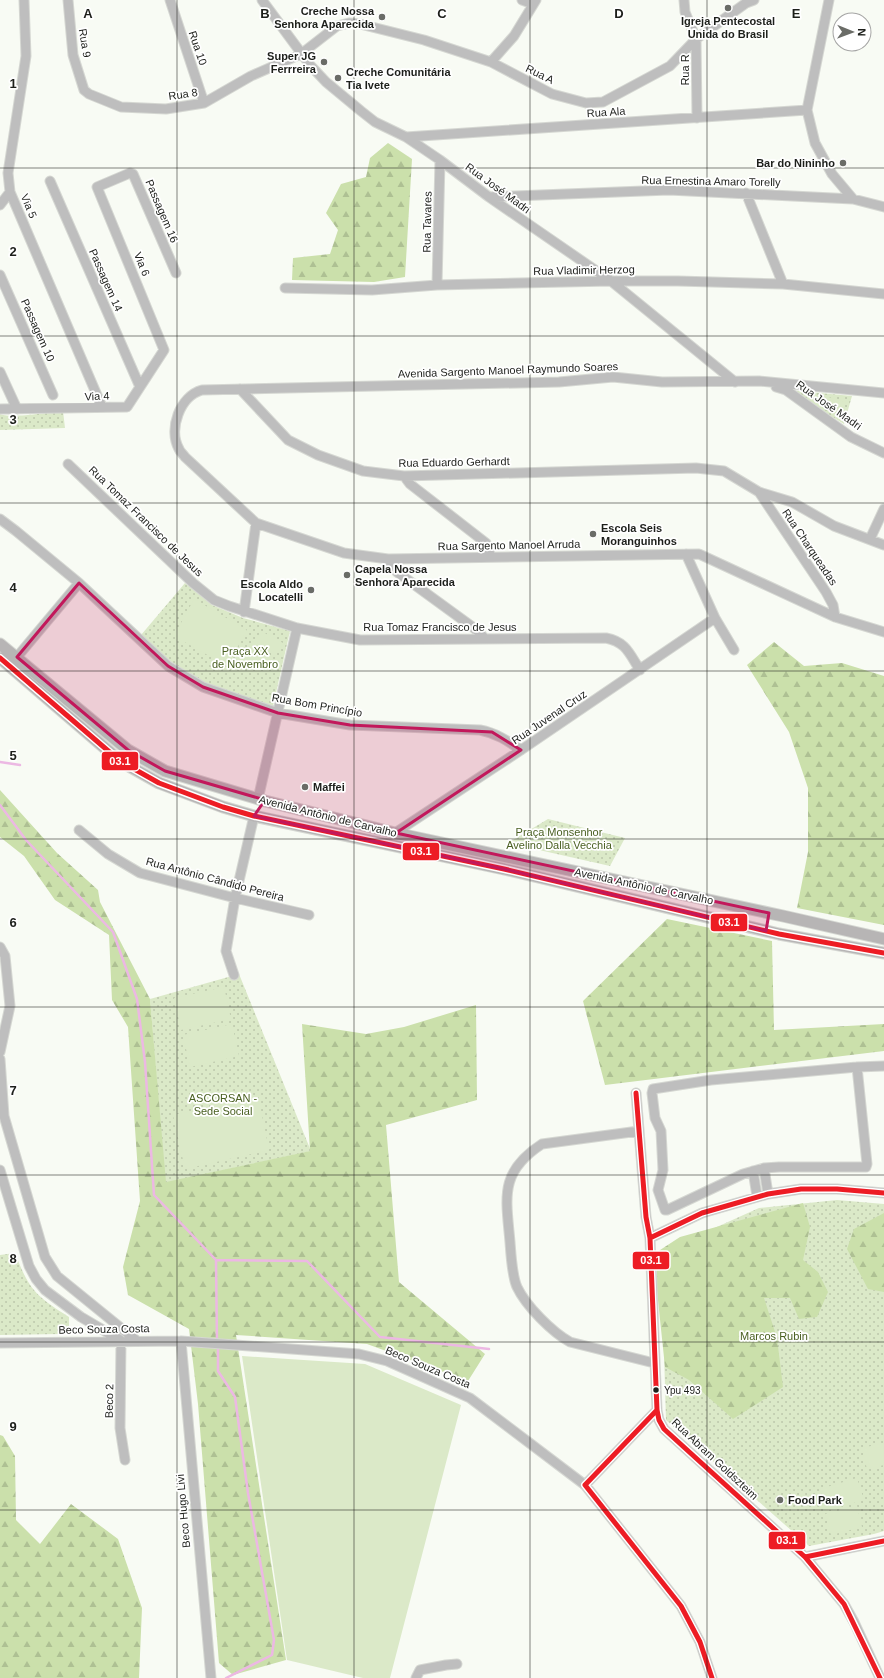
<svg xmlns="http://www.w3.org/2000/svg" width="884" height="1678" viewBox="0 0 884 1678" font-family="Helvetica,sans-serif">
  <defs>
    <pattern id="green-dots" width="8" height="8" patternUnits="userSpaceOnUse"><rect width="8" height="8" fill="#dbe9c8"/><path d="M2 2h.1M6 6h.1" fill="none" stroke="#bcc7ab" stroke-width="1.8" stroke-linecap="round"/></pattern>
    <pattern id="forest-firs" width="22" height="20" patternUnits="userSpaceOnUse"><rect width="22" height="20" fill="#cbe0ab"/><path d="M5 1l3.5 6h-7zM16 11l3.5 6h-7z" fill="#aec093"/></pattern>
  </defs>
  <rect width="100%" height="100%" fill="#f8fbf4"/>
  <path fill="url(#green-dots)" d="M788 390 852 396 844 424Z
    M63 411 65 428 0 430V414C8 419 52 412 63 411Z
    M185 583 212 605 243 618 290 631 273 706 206 683 165 658 141 635Z
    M548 819 625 838 610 866 508 843Z
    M239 974 311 1151 165 1183 150 999Z
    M837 1200 884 1204V1531L874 1534 809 1546 666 1420 661 1252 759 1208Z
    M15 1253C29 1290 36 1296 69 1317V1328L60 1334 0 1335V1255Z"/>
  <path fill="url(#forest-firs)" d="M388 143 412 159 405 277 374 282 292 280 293 258 330 254 338 230 326 213 341 184 366 177 370 158Z
    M774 642 804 666 842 663 884 676V925L797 908 808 852V788L789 732 747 665Z
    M0 790 57 853 98 890 100 902 150 999 166 1182 310 1151 302 1024 366 1034 404 1027 476 1005 477 1100 386 1125 399 1282 485 1354 468 1381 367 1344 236 1335 286 1660 233 1675 219 1663 198 1404 189 1329 128 1295 123 1267 140 1201 128 1027 112 1000 109 935 55 900 24 856 0 837Z
    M667 919 772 941 774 1030 884 1024V1051L605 1085 583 1001Z
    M803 1203 810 1227 803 1260 818 1272 828 1292 817 1317 799 1319 790 1298H764L777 1338 783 1387 733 1419 689 1380 665 1367 657 1291V1252L680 1237Z
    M884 1213V1292L868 1289 847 1249 854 1229Z
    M0 1435 3 1436 15 1456 16 1520 40 1544 71 1504 118 1539 142 1608 139 1678H0Z"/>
  <path fill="#dbe9c8" d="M825 396 846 402 843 412 822 406Z
    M194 599 247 630 227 666 174 636Z
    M261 631 283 643 276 655 254 643Z
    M250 647 272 660 266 672 243 659Z
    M224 987 231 1019 181 1030 174 998Z
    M232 1024 239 1056 190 1067 183 1035Z
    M258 1096 269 1150 185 1169 173 1115Z
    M242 1356 365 1364 461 1405 390 1678H363L287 1660Z
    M884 1443V1465L867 1469 862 1448Z
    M857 1478 864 1500 826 1511 820 1489Z
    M857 1506 862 1527 831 1535 825 1514Z"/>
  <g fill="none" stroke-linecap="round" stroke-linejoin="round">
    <path stroke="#ecb8e3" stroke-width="2.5" d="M0 762 20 765
      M0 805 26 840 113 932 137 999 145 1062 154 1195 216 1260 217 1342
      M216 1260 307 1261 380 1337 489 1349
      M218 1347V1371L235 1397 248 1493 274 1640 272 1655 226 1678"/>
    <defs>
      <path id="minor" d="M24 0 26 56 8 173 10 192 102 407
        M68 0 73 55 84 90 89 94 121 107 166 109 204 103 251 76 301 54 337 26 349 23 360 24 424 40 491 62 552 94 586 103 603 102 670 66 696 39 746 3 754 0
        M170 0 204 103
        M262 0 310 65 326 82 361 111 375 122 406 137 440 160 489 197 611 281 735 382
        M522 0 533 4
        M684 0 685 12 696 39 697 118
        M829 0 807 110 815 143 832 174 853 199
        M491 62 514 36 536 0
        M406 137 807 110
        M50 181 140 387
        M746 193 783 284
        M489 197 669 190 853 199 884 207
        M0 205 10 192
        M0 275 53 395
        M437 285 440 160
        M285 288 372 290 437 285 611 281H678L783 284 884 294
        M0 372 17 409
        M776 387 786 390 851 437 884 453
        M240 389 288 440 318 455 363 471 404 476 696 468 724 471 759 492 792 502 834 526 884 545
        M884 393 759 381 662 382 613 377 559 382 202 390C180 396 168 429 179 449 180 452 183 454 185 457L256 523 344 553 388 559 699 554 835 617 884 632
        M0 409 127 407 164 350 97 187 130 173 133 174 176 273
        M68 464 193 583 214 600 229 606 297 628 360 640 606 638C626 642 629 653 640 670
        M404 476 410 484 486 543 491 557
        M759 492 826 592 833 605 835 617
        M0 519 16 531 79 583 168 666 203 687 278 713 350 725 480 730C496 733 508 741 521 750
        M870 539 884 509
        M686 554 715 618 734 650
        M388 559 397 572 478 631 485 639
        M244 612 256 523
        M17 657 79 583
        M258 799 297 628
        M79 830 108 854 140 873 235 898 309 915
        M395 833 521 750 715 618
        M0 947 5 956 10 1006 0 1052
        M234 975 226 951 235 898 254 816
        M0 1059 4 1116 45 1257 57 1276 137 1341
        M857 1067 711 1080 653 1089 652 1093 655 1118 661 1131 663 1170 658 1190 665 1210H667L743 1174 764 1168 779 1167H866L867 1164 857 1067 884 1066
        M636 1093 646 1217 650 1238 657 1410 659 1420 664 1429 805 1557 844 1604 854 1622 880 1678
        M639 1131 542 1144C499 1172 506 1197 510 1242 511 1255 512 1276 517 1287 526 1306 552 1332 570 1342L654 1363
        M764 1168 768 1194
        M0 1170 29 1266 36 1279 45 1290 81 1317 120 1340
        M753 1171 757 1196
        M650 1238 702 1213 768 1194 801 1189H837L884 1193
        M121 1341 120 1428 125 1460
        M181 1341 211 1678
        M0 1343 181 1341 359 1354 387 1361 470 1398 585 1485 681 1606 700 1642 712 1678
        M585 1485 657 1410
        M805 1557 884 1541
        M416 1678 420 1670 446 1665 457 1664"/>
      <path id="major" d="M0 644 128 750 165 771 265 801 395 833 783 916 884 939
        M0 658 120 761 159 783 223 807 254 816 504 869 779 934 884 953"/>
    </defs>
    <use href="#minor" stroke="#d5d7d2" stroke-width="11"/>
    <use href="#major" stroke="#d5d7d2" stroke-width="13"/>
    <use href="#minor" stroke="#bebebe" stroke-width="9"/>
    <use href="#major" stroke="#b7b5b5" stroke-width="11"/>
    <defs>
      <path id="bus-1" d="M0 658 120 761 159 783 223 807 254 816 504 869 779 934 884 953
        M636 1093 646 1217 650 1238 657 1410 659 1420 664 1429 805 1557 844 1604 880 1678
        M650 1238 702 1213 768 1194 801 1189H837L884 1193
        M657 1410 585 1485 681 1606 700 1642 712 1678
        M805 1557 884 1541"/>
    </defs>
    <use href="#bus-1" stroke="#fff" stroke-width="8"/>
    <use href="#bus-1" stroke="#ed1c24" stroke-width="5"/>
  </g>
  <path fill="#c2185b" fill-opacity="0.2" stroke="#c2185b" stroke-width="3" stroke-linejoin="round" d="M79 583 168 666 203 687 278 713 350 725 492 732 521 750 396 833 769 913 766 931 504 869 254 816 265 800 165 771 128 750 17 657Z"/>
  <path fill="none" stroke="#1d1f1b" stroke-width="1" stroke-opacity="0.55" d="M177 0V1678M354 0V1678M530 0V1678M707 0V1678M0 168H884M0 336H884M0 503H884M0 671H884M0 839H884M0 1007H884M0 1175H884M0 1342H884M0 1510H884"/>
  <g fill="#6a6c67" stroke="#fff" stroke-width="1.5">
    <circle cx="728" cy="8" r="4"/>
    <circle cx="382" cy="17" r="4"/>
    <circle cx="324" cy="62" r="4"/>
    <circle cx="338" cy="78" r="4"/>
    <circle cx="843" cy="163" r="4"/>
    <circle cx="593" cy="534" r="4"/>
    <circle cx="347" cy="575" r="4"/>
    <circle cx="311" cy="590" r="4"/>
    <circle cx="305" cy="787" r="4"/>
    <circle cx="780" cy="1500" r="4"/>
  </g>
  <circle fill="#1d1f1b" stroke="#fff" stroke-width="1.5" cx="656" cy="1390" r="3.5"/>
  <g text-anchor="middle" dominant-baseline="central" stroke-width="3.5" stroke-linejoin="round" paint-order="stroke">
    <g font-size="10" fill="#1d1f1b" stroke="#fff" text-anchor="start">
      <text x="664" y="1390">Ypu 493</text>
    </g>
    <g font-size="11" font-weight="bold" fill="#1d1f1b" stroke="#fff" text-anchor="start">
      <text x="374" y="11" text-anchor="end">Creche Nossa<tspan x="374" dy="13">Senhora Aparecida</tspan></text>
      <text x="728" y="21" text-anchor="middle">Igreja Pentecostal<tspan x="728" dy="13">Unida do Brasil</tspan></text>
      <text x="316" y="56" text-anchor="end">Super JG<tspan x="316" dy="13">Ferrreira</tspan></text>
      <text x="346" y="72">Creche Comunitária<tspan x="346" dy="13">Tia Ivete</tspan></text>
      <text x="835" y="163" text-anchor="end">Bar do Nininho</text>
      <text x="601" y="528">Escola Seis<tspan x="601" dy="13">Moranguinhos</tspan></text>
      <text x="355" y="569">Capela Nossa<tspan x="355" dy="13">Senhora Aparecida</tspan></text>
      <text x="303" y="584" text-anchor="end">Escola Aldo<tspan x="303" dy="13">Locatelli</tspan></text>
      <text x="313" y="787">Maffei</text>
      <text x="788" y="1500">Food Park</text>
    </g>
    <g font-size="11" fill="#1d1f1b" stroke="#fff">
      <text transform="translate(85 43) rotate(81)">Rua 9</text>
      <text transform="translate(198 48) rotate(71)">Rua 10</text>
      <text transform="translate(685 70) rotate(-90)">Rua R</text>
      <text transform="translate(540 74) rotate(26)">Rua A</text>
      <text transform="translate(183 94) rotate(-8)">Rua 8</text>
      <text transform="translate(606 112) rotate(-4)">Rua Ala</text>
      <text transform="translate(711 181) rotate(1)">Rua Ernestina Amaro Torelly</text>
      <text transform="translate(498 188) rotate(36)">Rua José Madri</text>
      <text transform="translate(29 206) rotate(67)">Via 5</text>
      <text transform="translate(162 211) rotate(67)">Passagem 16</text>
      <text transform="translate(427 222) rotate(-89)">Rua Tavares</text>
      <text transform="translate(142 264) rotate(68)">Via 6</text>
      <text transform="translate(584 270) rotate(-1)">Rua Vladimir Herzog</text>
      <text transform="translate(106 280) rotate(66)">Passagem 14</text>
      <text transform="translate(38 330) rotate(66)">Passagem 10</text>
      <text transform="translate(508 370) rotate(-2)">Avenida Sargento Manoel Raymundo Soares</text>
      <text transform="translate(97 396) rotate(-2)">Via 4</text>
      <text transform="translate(829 405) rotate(35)">Rua José Madri</text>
      <text transform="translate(454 462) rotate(-1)">Rua Eduardo Gerhardt</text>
      <text transform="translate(146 521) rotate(44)">Rua Tomaz Francisco de Jesus</text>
      <text transform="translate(509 545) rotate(-1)">Rua Sargento Manoel Arruda</text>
      <text transform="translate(810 547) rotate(56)">Rua Charqueadas</text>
      <text x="440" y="627">Rua Tomaz Francisco de Jesus</text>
      <text transform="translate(317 705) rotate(10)">Rua Bom Princípio</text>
      <text transform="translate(549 717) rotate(-34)">Rua Juvenal Cruz</text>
      <text transform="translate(328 816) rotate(14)">Avenida Antônio de Carvalho</text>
      <text transform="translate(215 879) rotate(15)">Rua Antônio Cândido Pereira</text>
      <text transform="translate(644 886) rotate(12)">Avenida Antônio de Carvalho</text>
      <text transform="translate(104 1329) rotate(-1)">Beco Souza Costa</text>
      <text transform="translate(428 1367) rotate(23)">Beco Souza Costa</text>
      <text transform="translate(109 1401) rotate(-89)">Beco 2</text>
      <text transform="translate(715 1459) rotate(43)">Rua Abram Goldszteim</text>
      <text transform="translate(183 1511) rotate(-95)">Beco Hugo Livi</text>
    </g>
    <g font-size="11" fill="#4a6022" stroke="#fff">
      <text x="245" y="651">Praça XX<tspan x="245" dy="13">de Novembro</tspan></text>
      <text x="559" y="832">Praça Monsenhor<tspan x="559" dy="13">Avelino Dalla Vecchia</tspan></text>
      <text x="223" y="1098">ASCORSAN -<tspan x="223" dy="13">Sede Social</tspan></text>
      <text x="774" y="1336">Marcos Rubin</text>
    </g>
  </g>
  <g font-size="13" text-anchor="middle" font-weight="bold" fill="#1d1f1b" stroke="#fff" stroke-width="3.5" stroke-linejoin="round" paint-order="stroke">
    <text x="88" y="18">A</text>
    <text x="265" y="18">B</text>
    <text x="442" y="18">C</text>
    <text x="619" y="18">D</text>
    <text x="796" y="18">E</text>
    <text x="13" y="88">1</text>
    <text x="13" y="256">2</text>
    <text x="13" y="424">3</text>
    <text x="13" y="592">4</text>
    <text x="13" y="760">5</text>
    <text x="13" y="927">6</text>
    <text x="13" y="1095">7</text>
    <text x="13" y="1263">8</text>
    <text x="13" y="1431">9</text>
  </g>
  <g stroke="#fff" stroke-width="1.5">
    <rect x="101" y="751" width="38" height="20" rx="4" fill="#ed1c24"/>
    <rect x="402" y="842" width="38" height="19" rx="4" fill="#ed1c24"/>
    <rect x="710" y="913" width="38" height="19" rx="4" fill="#ed1c24"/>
    <rect x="632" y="1251" width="38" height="19" rx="4" fill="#ed1c24"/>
    <rect x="768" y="1531" width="38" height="19" rx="4" fill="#ed1c24"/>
  </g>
  <g font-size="11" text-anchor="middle" font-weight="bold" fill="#fff">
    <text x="120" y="765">03.1</text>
    <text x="421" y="855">03.1</text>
    <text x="729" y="926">03.1</text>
    <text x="651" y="1264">03.1</text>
    <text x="787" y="1544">03.1</text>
  </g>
  <g transform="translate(852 32) rotate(91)"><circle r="19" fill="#ffffff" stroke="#a5a5a4"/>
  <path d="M0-3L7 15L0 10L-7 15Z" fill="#6a6c67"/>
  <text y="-6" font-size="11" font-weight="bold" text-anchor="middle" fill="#1d1f1b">N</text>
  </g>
</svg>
